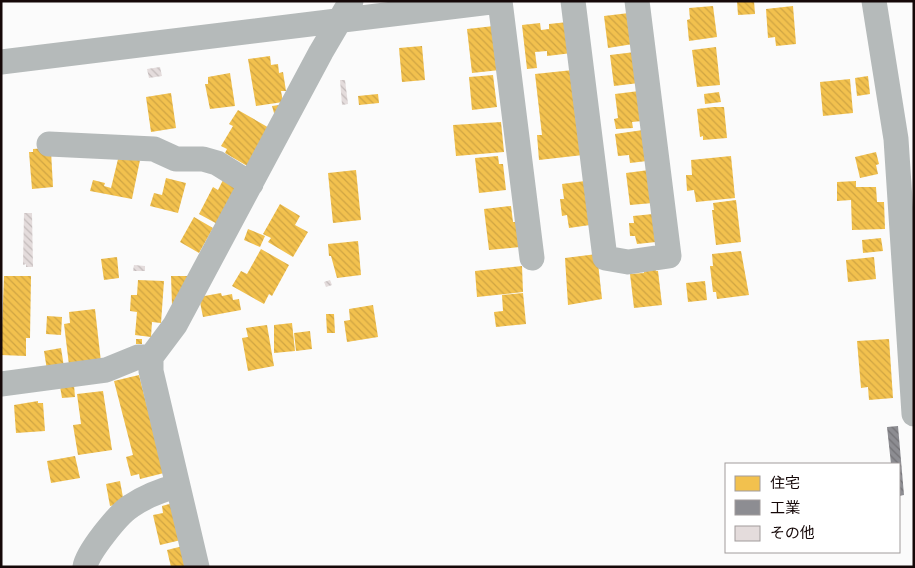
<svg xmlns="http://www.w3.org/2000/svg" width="915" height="568" viewBox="0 0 915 568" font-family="Overpass,'Noto Sans JP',sans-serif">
  <defs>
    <pattern id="homes-back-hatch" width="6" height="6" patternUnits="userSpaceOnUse" patternTransform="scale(1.25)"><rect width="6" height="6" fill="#f2c14e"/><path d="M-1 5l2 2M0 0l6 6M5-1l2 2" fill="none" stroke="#cfa443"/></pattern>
    <pattern id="industry-back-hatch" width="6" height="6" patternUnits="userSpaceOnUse" patternTransform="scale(1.25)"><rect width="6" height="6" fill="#8d8d92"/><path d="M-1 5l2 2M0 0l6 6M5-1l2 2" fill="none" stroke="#727175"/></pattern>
    <pattern id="building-back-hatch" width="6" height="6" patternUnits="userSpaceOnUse" patternTransform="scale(1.25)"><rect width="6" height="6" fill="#e4dcdc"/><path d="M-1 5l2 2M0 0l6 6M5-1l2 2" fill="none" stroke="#c3bbbb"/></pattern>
  </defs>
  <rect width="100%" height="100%" fill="#fbfbfb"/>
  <path fill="url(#homes-back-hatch)" d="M737 1H754L755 14 738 15Z
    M713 6 717 37 689 41 687 20 690 19 689 8Z
    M793 6 796 44 776 46 775 37 768 38 766 9Z
    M629 13 633 44 608 48 604 16Z
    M568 22 572 53 547 56V51L535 52 537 68 527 69 522 25 540 23 541 30 549 29V24Z
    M494 26 500 70 472 73 467 29Z
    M422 46 425 80 402 82 399 48Z
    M716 47 720 85 697 87 692 50Z
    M635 52 639 83 614 86 610 55Z
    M270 56 271 65 278 64 279 73 283 72 286 91H281L283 102 256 106 248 59Z
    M573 70 583 155 539 160 537 135H542L535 74Z
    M230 73 235 106 210 109 205 84H208V77Z
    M493 75 497 107 472 110 469 77Z
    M868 76 870 94 857 96 855 78Z
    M850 79 853 113 823 116 820 82Z
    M639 91 642 121 632 122 633 128 616 129 614 119 618 118 615 94Z
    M719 92 721 102 705 104 704 94Z
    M171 93 176 128 151 132 146 97Z
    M378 94 379 103 359 105 358 96Z
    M279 105 281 112 274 113 272 106Z
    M713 107H724L727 138 703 140V136L700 137 697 109Z
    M238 110 271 129 249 167 225 153 227 149 221 146 233 126 229 124Z
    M501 122 504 152 456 156 453 125Z
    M643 130 647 161 630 163 629 155 618 156 615 134Z
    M48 148 51 151 53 187 32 189 29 152H33V149Z
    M876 152 879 164 876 165 878 174 860 178 855 157Z
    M119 155 140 160 132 199 90 191 93 180 105 183 104 186 111 188Z
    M498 156 499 164H503L506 190 479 193 475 158Z
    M731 156 735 198 696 202 694 190 687 191 686 175H692L691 160Z
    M356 170 361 220 333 223 328 173Z
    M649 170 653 203 630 205 626 173Z
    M166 178 186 183 178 213 150 206 154 193 162 195Z
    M224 178 241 187 221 226 199 214 213 187 218 190Z
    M585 181 590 225 569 228 567 215 562 216 560 199H564L562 184Z
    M856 181V187H876L877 202H884L885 229 852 230 851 200 837 201V182Z
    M736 200 741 242 716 245 712 210H714L713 203Z
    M280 204 300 216 295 225 308 232 293 257 268 242 271 238 263 234Z
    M511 206 513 222H517L520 247 489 250 484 209Z
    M653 214 656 242 637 244 635 236H630L629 223H634L633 216Z
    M194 217 213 228 199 253 180 242Z
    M248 229 265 236 260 247 244 240Z
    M881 238 883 251 863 253 862 240Z
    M358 241 361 275 337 278 331 256H329L328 244Z
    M261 249 289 265 272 296 269 294 264 304 232 286 241 271 247 274Z
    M741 251 749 295 717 299 716 292H713L710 266H713L712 254Z
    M597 254 602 299 568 305 565 258Z
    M117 257 119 278 104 280 101 259Z
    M874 257 876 279 848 282 846 260Z
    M522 266 523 292 477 297 475 271Z
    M655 268 656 271H658L662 305 634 308 630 274 644 273V269Z
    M4 276H31L30 338H26V356L1 355Z
    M171 276H189L172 305Z
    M138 280 164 281 161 323 152 322 151 337 135 335 137 312 130 311 131 295H137Z
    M705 281 707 300 688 302 686 283Z
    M221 293 222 296 232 294 233 300 239 299 241 310 203 317 199 297Z
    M523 293 526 324 496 327 494 312 503 311 502 295Z
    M373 305 378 337 347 342 344 321 350 320 349 309Z
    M95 309 101 362 69 365 64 324 70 323 69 312Z
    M326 314H334L335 333H327Z
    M47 316 62 317 61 335 46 334Z
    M292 323 295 351 274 353V325Z
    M267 325 274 366 248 371 242 338 248 337 246 328Z
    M310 331 312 349 296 351 294 333Z
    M136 339H142V344H136Z
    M889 339 893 398 869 400 868 387 861 388 857 341Z
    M61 348 64 367 47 370 44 351Z
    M139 375 164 473 140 479 139 474 131 476 126 457 133 455 114 381Z
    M74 385 75 397 62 398 60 386Z
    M103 391 112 450 78 455 73 425 81 424 77 394Z
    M38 401V403H43L45 431 16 433 14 405Z
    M75 456 80 478 51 483 47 461Z
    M120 481 124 503 110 506 106 484Z
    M173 503 181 540 160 545 153 515 163 513 162 506Z
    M183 546 188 567H171L167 550Z"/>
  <path fill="url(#industry-back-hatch)" d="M898 426 904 495 899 496V464H891L887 427Z"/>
  <path fill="url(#building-back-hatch)" d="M160 67 162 76 149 78 147 69Z
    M340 80H345L348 104 342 105Z
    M24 213H32L33 267H26V264L23 265Z
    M134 265 145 266V271H133Z
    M330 280 332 285 326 287 324 282Z"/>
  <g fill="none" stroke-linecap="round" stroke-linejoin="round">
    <path stroke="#b5baba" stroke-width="25" d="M500 1 532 258
      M573 1 605 258 628 262 669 256 637 1
      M874 1 896 139 914 414
      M1 62 499 1
      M49 144 154 149 176 159H203L217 163 251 184
      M151 357V371L197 567
      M1 384 106 370 138 357H151L175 325 321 52 351 1
      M85 567C87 553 118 514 131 506 144 497 162 490 177 486"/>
  </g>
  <rect width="915" height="568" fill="none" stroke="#150808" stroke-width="5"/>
  <rect x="725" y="463" width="175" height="90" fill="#ffffff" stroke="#a19c9c"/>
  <rect x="735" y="476" width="25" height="15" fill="#f2c14e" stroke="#a19c9c"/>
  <text x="770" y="488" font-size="15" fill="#150808">住宅</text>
  <rect x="735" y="500" width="25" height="15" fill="#8d8d92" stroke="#a19c9c"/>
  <text x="770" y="513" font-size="15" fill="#150808">工業</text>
  <rect x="735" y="526" width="25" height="15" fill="#e4dcdc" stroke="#a19c9c"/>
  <text x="770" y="538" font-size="15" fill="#150808">その他</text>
</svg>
